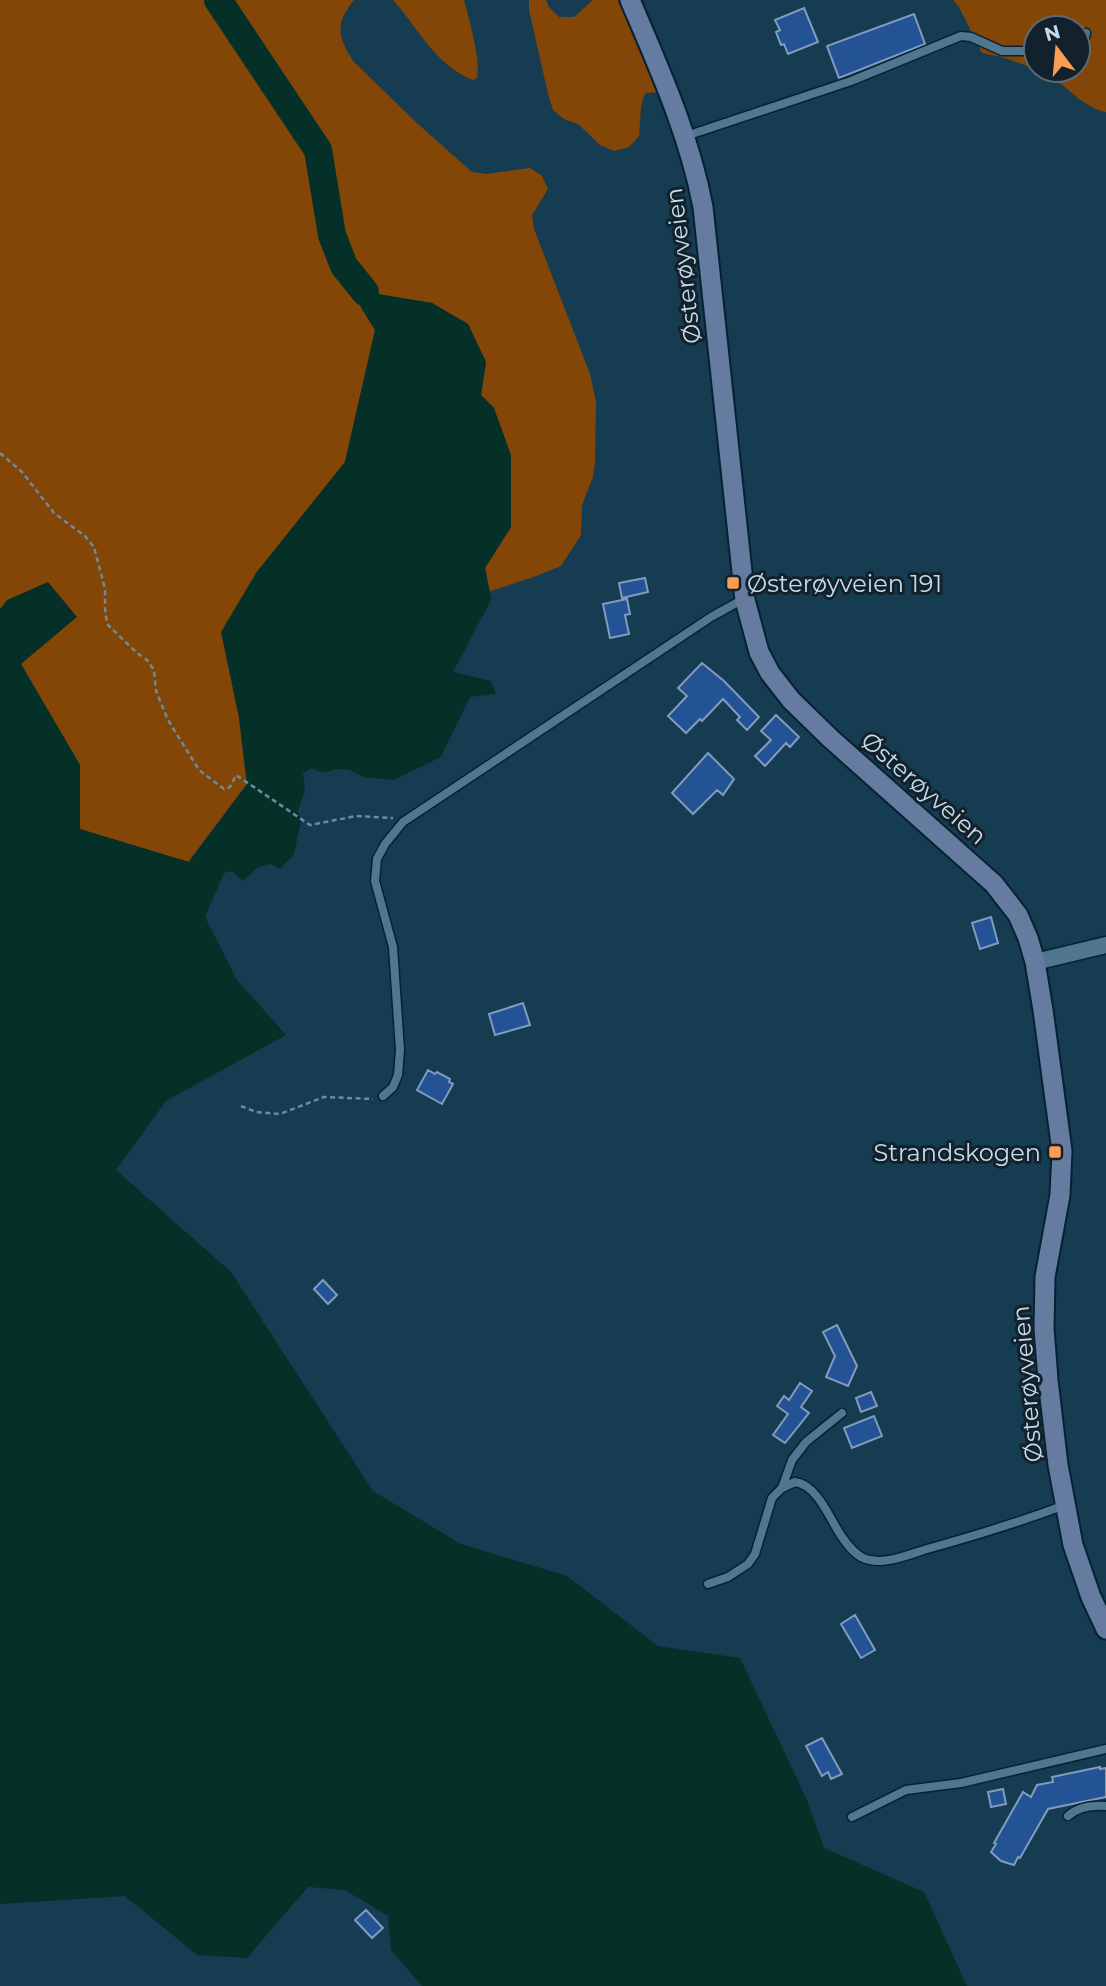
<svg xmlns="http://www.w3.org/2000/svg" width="1106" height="1986" viewBox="0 0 1106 1986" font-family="Montserrat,sans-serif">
  <rect width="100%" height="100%" fill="#163c52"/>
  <path fill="#834606" d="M0 0H354C335 24 337 35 353 61L418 124 472 172 487 174 530 168 542 176 548 189 532 215 534 229 590 374 596 402 595 462 593 477 582 505 581 535 561 566 531 578 490 591 485 568 511 527 494 408 481 395 486 362 468 324 432 303 365 292 359 304 375 330 345 462 256 573 239 718 247 784 188 862 80 829V765L21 664 0 609Z
    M393 0H464C469 19 481 60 477 78L473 80C435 65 419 29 393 0Z
    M529 0H546L549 7 559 17H574L593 0H618L661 92 645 93 641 107 639 136 629 147 614 151 600 145 578 124 564 119 553 110 548 94 529 10Z
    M953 0H1106V112C1079 107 1064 80 1039 70H1078V28H1036V69L1002 57 982 53 959 7Z"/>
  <path fill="#043028" d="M365 292 432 303 468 324 486 362 481 395 494 408 511 455V527L485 568 491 600 453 672 491 681 496 694 470 697 441 757 394 780 363 777 349 770 337 769 322 773 312 768 303 773 305 790 298 811 301 821 294 854 280 869 270 864 257 868 243 881 232 871 224 873 205 917 237 980 286 1035 166 1101 116 1170 231 1272 373 1491 461 1544 567 1576 658 1646 740 1658 807 1800 824 1848 924 1892 967 1986H422L391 1950 388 1916 345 1890 308 1887 247 1958 197 1955 125 1896 0 1904V609L7 600 48 582 77 617 21 664 80 765V829L189 862 247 784 239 718 221 632 256 573 345 462 375 330 359 304Z"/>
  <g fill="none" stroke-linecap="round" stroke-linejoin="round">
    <path stroke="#043028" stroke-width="28" d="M218 0 318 150 332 235 344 266 365 292"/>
  </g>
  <path fill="#235395" stroke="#839bbd" stroke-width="2" d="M804 8 818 42 788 54 784 44 781 45 776 32 780 30 775 20Z
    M914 14 925 44 839 78 827 46Z
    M645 578 648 592 622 598 619 583Z
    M627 599 630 614 625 615 629 634 610 638 603 604Z
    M702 663 724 681 759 717 747 730 737 720 740 717 723 699 702 721 700 719 686 733 668 716 687 696 678 688Z
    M776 715 799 737 790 747 786 743 765 766 755 756 771 740 761 731Z
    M708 753 734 779 723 795 717 790 693 814 672 793Z
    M991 917 998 943 980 949 972 923Z
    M523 1003 530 1025 495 1035 489 1014Z
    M428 1070 435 1074 437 1072 450 1079 449 1082 453 1084 442 1104 417 1090Z
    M323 1280 337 1295 328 1304 314 1289Z
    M837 1325 857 1366 848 1386 826 1377 835 1356 823 1332Z
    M800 1383 812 1391 801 1407 809 1413 785 1443 773 1435 788 1414 777 1406 784 1396 789 1400Z
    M871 1392 877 1406 861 1412 856 1398Z
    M874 1416 882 1436 852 1448 844 1428Z
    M855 1615 875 1650 861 1658 841 1624Z
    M822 1738 842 1774 831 1779 828 1772 822 1776 806 1746Z
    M1100 1767V1769L1106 1768V1797L1048 1809 1020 1858 1018 1857 1014 1865 1001 1861 991 1852 996 1844 994 1843 1023 1792 1031 1797 1037 1785 1053 1782 1052 1777Z
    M1003 1789 1006 1804 991 1807 988 1792Z
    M366 1910 383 1928 372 1938 355 1920Z"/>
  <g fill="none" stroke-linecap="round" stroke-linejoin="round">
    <defs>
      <path id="service" d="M1078 47 1085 38 1086 33
        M686 136 851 81 961 36 971 37 1002 51H1036
        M383 1096 393 1087 398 1075 400 1050 393 947 375 881 377 859 385 844 403 822 711 617 738 602 745 600
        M782 1488 795 1482C818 1485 830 1520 842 1537 848 1546 859 1559 870 1560 888 1564 910 1554 927 1549 974 1536 1020 1522 1065 1505
        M708 1584 728 1577 748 1564 755 1554 772 1498 782 1488 792 1460 806 1442 842 1413
        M1068 1816C1078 1807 1092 1805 1106 1806
        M852 1817 906 1790 961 1783 1106 1749"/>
      <path id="minor" d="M1035 962 1106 945"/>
      <path id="secondary" d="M630 0C659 68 689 134 703 207L745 600 759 652 770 673 791 700 830 738 994 884 1018 915 1028 938 1035 962 1043 1010 1062 1151 1060 1195 1045 1277 1044 1328 1048 1380 1058 1465 1073 1545 1091 1597 1106 1629"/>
    </defs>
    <use href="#service" stroke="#052232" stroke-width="11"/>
    <use href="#minor" stroke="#052232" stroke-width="19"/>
    <use href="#secondary" stroke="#052232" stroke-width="23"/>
    <path stroke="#6e8b9d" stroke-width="2.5" stroke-dasharray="5 3.5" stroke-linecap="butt" d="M0 453 22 472 54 513 85 536 94 547 105 589V609L107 624 137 653 147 660 154 670 156 691 168 720 199 770 224 789 230 787 236 775 310 825 356 816 393 818
      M241 1106 256 1112 280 1114 324 1097 373 1099"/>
    <use href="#service" stroke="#517790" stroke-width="8"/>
    <use href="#minor" stroke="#517790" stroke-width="16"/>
    <use href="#secondary" stroke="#667ba0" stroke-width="19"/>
  </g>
  <g fill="#fb9e52" stroke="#12212b" stroke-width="2.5">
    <rect x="726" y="576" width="14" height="14" rx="3.5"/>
    <rect x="1048" y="1145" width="14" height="14" rx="3.5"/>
  </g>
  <g text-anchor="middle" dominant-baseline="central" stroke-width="6" stroke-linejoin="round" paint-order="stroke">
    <g font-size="24" fill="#c6dbe8" stroke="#12212b">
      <text transform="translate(683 266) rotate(-97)">Østerøyveien</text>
      <text transform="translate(924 788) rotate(41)">Østerøyveien</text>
      <text transform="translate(1027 1384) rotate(-95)">Østerøyveien</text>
    </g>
    <g font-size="24" fill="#c6dbe8" stroke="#12212b" text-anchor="start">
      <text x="747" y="583">Østerøyveien 191</text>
      <text x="1041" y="1152" text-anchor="end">Strandskogen</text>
    </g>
  </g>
  <g transform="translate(1057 49) rotate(344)"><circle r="33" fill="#12212b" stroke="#5a6b77" stroke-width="2"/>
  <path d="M0-5L12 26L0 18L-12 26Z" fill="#fb9e52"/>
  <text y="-10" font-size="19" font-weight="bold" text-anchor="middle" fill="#c6dbe8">N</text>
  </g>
</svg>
